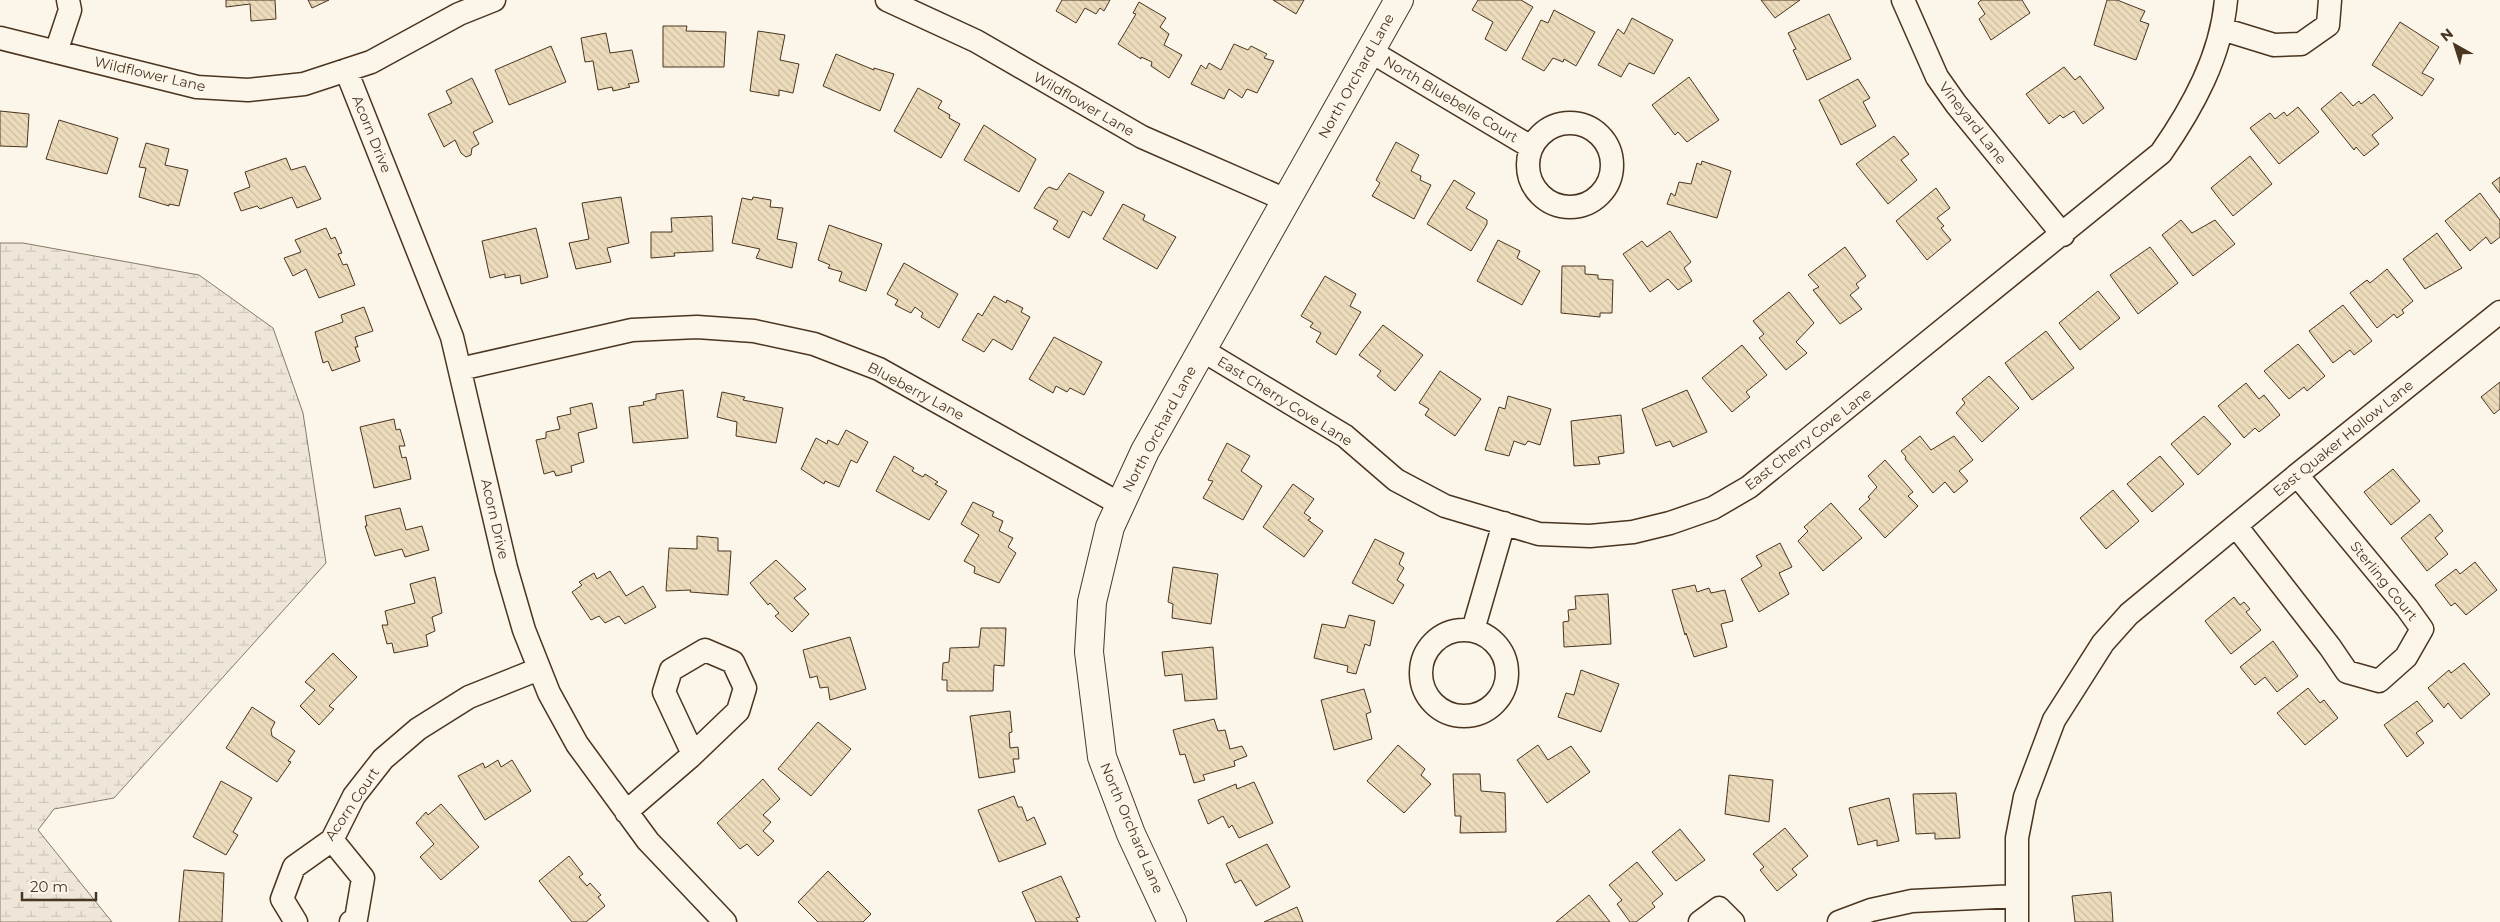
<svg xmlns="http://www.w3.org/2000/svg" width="2500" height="922" viewBox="0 0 2500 922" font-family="Montserrat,sans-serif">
  <defs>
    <pattern id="wetland-marsh" width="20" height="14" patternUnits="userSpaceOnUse" patternTransform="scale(1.25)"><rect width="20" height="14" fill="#ede6d9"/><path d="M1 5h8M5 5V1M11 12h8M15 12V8" fill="none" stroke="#cdc6ba"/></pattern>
    <pattern id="building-back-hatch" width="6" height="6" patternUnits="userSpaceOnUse" patternTransform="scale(1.25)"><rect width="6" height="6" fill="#ecdcbc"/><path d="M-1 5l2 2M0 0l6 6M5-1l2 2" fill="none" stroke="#ccbda1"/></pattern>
  </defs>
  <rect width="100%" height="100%" fill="#fbf6e9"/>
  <path fill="url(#wetland-marsh)" stroke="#887966" d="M0 243H23L199 275 273 328 303 413 326 563 114 798 54 809 38 830 112 922H0Z"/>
  <path fill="url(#building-back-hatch)" stroke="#4a3520" d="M226 0H275L276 19 251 21 250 4 226 7Z
    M308 0H329L312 8Z
    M1062 0H1110L1104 11 1100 8 1096 14 1085 8 1076 23 1056 11Z
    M1273 0H1304L1296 14Z
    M1478 0H1521L1533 7 1506 51 1485 39 1493 22 1472 10Z
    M1761 0H1800L1775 18Z
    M1981 0H2022L2030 13 1991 40 1979 19 1985 14 1978 3Z
    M2107 0H2117L2145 11 2140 21 2149 24 2136 60 2094 45Z
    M1139 2 1166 18 1160 27 1169 34 1164 45 1182 55 1169 78 1151 66 1152 62 1141 57V59L1118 44 1136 14 1133 13Z
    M1554 10 1595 32 1576 66 1564 59 1563 62 1553 58 1544 71 1522 59 1541 20 1548 23Z
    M1829 14 1851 59 1807 80 1793 50 1796 49 1788 33Z
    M1632 18 1673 40 1654 74 1629 63 1621 77 1598 65 1618 29 1624 34Z
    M2400 22 2439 47 2422 73 2434 79 2422 96 2372 65Z
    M663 26H687L686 31 726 32 724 67H663Z
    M758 31 785 35 780 60 799 64 793 93 779 90V96L750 91Z
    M606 33 610 53 632 50 639 82 628 84 630 87 613 91 612 87 598 90 593 61 585 62 581 38Z
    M1234 44 1248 50 1251 46 1267 54 1264 58 1274 61 1257 93 1247 89 1242 98 1229 89 1224 99 1191 84 1201 65 1206 69 1209 63 1221 70Z
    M551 46 566 82 509 105 495 70Z
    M836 54 874 70V68L894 74 880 111 823 86Z
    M2064 67 2075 80 2080 76 2104 108 2083 124 2074 111 2063 118 2060 115 2049 124 2026 94Z
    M1689 77 1719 120 1687 142 1678 132 1675 135 1652 105Z
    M472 78 493 122 473 132 479 144 472 148 471 155 466 157 461 153 455 140 444 147 428 114 452 103 446 91Z
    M1858 79 1870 98 1863 102 1876 126 1841 145 1819 100Z
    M918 88 942 101 938 108 950 115 949 118 960 124 941 158 894 131Z
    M2341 92 2353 106 2359 101 2361 104 2374 94 2393 118 2372 135 2379 144 2364 156 2356 147 2354 150 2321 109Z
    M2298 107 2319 132 2279 164 2250 128 2270 113 2275 119 2284 112 2287 116Z
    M0 111 29 114 27 147 0 146Z
    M59 120 118 138 107 174 46 159Z
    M984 125 1036 159 1019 192 964 160Z
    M1894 136 1909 154 1901 160 1917 180 1888 204 1856 164Z
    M1396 142 1419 155 1411 171 1421 176 1420 180 1431 185 1414 219 1372 196 1380 183 1376 180Z
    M146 143 169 149 165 165 188 170 179 206 169 204V206L139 197 146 168 139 167Z
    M2250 156 2272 184 2233 216 2211 188Z
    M286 158 291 170 305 166 321 199 297 208 292 197 260 209 257 206 241 211 234 193 250 187 245 172Z
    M1702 161 1731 171 1717 218 1667 204 1671 193 1675 196 1679 182 1691 184 1697 163 1701 165Z
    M1069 173 1104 192 1091 216 1083 211 1069 238 1053 229 1058 221 1034 208 1045 190 1049 187 1057 190Z
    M2500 177V193L2492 183Z
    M1454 180 1475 193 1466 208 1487 220V224L1471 251 1427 224Z
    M1936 188 1950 208 1937 218 1944 226 1941 228 1951 240 1927 260 1896 221Z
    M2480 193 2500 220V237L2491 244 2486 237 2470 251 2445 221Z
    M621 197 629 243 607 248 611 262 576 269 569 243 589 239 582 203Z
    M753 197 771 200 770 207 783 208 777 239 797 243 792 268 756 258 760 249 732 243 742 198 752 200Z
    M1123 204 1145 215 1143 220 1176 237 1157 269 1103 239Z
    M712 216 713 251 674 253 675 256 651 258V232H672L671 218Z
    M2181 220 2192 233 2215 220 2235 244 2193 276 2162 235Z
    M829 225 882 244 866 291 839 281 842 272 828 268 830 265 818 260Z
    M326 228 331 239 335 237 342 253 338 254 343 265 347 264 355 285 319 298 306 269 293 276 284 258 301 252 295 240Z
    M536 228 548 277 521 284 520 275 505 278V274L490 278 482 241Z
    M1670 231 1691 262 1684 268 1692 281 1678 290 1668 279 1650 292 1623 254 1642 241 1647 247Z
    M2437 233 2462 268 2425 289 2403 259Z
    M1498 240 1520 251 1517 258 1540 271 1522 305 1477 281Z
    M1845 247 1866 276 1856 284 1859 288 1850 295 1862 309 1840 324 1813 290 1819 287 1808 275Z
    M2150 247 2178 283 2138 314 2110 275Z
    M904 263 958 294 939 328 921 317 923 313 915 307 911 313 895 305 898 300 887 294Z
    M1562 266H1585V274L1598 275V279L1613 280 1612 313H1600V317L1561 313Z
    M2387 269 2413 301 2402 310 2404 313 2397 318 2394 314 2377 328 2350 293 2367 280 2370 283Z
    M1325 276 1356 294 1350 306 1361 312 1336 355 1316 342 1321 333 1310 327 1313 323 1301 316Z
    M2098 291 2120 318 2080 350 2059 323Z
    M1789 292 1814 323 1796 342 1807 353 1786 370 1759 338 1764 334 1753 321Z
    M994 296 1006 303 1007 300 1023 308 1021 312 1030 317 1012 350 993 339 984 352 962 340 978 313 982 316Z
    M2343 305 2372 341 2354 355 2350 350 2333 363 2309 331Z
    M364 307 373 331 355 337 358 347H355L360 361 332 371 328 361 323 363 315 332 343 322 341 315Z
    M1383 325 1423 355 1395 391 1377 376 1381 371 1359 355Z
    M2046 331 2074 368 2032 400 2005 363Z
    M1054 337 1102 362 1084 395 1070 388 1067 392 1056 386 1053 393 1029 379Z
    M2298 344 2325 376 2307 391 2304 387 2289 399 2264 371Z
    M1742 345 1767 375 1746 392 1750 397 1732 412 1702 378Z
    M1440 371 1481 399 1455 436 1425 415 1429 409 1419 403Z
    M1989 376 2019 408 1982 442 1956 413 1965 403 1962 399Z
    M2500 382V409L2494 414 2481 397Z
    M2246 383 2259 399 2264 395 2280 415 2259 432 2255 428 2244 438 2218 406Z
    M683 390 688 438 633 443 629 407 644 405 643 402 656 399V394Z
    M1687 390 1707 432 1673 447 1670 441 1656 446 1642 409Z
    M722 392 745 397 743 400 783 408 776 443 736 436 737 422 717 417Z
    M1508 396 1551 409 1540 445 1528 441 1525 445 1514 441 1509 456 1485 450 1499 407 1505 409Z
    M592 403 597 428 578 433 584 462 571 466 572 472 556 476 554 471 544 474 536 440 546 438V432L560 429 557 417 571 414 570 408Z
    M1621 415 1624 453 1598 457 1600 464 1574 466 1571 421Z
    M2204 416 2231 444 2198 475 2171 444Z
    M394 419 396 430 400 429 405 446H399L402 458 406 457 411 479 374 488 360 427Z
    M846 430 868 442 857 463 851 460 839 487 825 481 824 484 801 469 816 438 827 444 828 440 838 445Z
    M1920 436 1931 450 1954 436 1973 460 1959 471 1968 481 1954 493 1945 482 1933 493 1905 459 1906 457 1901 451Z
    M1227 443 1250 456 1241 471 1262 486 1243 520 1203 498 1213 481 1208 480Z
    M894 456 914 468 912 471 923 477 925 474 938 482 935 484 947 491 929 520 876 491Z
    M2160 456 2184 484 2152 512 2127 484Z
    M1885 460 1913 492 1908 496 1918 506 1885 538 1859 509 1870 499 1868 497 1877 487 1868 476Z
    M2393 469 2420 501 2391 525 2364 492Z
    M1293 484 1314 499 1304 513 1311 518 1308 520 1323 531 1304 557 1263 527Z
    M2113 490 2139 521 2106 549 2080 518Z
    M973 502 994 512 992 516 1003 521 999 531 1013 538 1008 547 1016 553 999 583 974 573 975 567 964 561 979 535 961 524Z
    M1831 503 1862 538 1823 571 1798 541 1808 531 1804 527Z
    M400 508 406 530 422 526 429 550 405 557 402 549 375 556 365 526H367L365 516Z
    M2430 514 2443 531 2435 538 2448 554 2427 571 2401 538Z
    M697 536 718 538V551H731L728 595 690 592 691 590 666 591 669 548 697 549Z
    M1375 539 1404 553 1399 564 1404 568 1397 580 1404 585 1393 604 1352 583Z
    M1780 543 1792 567 1779 573 1789 594 1759 612 1741 579 1762 566 1756 556Z
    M776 560 806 589 794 598 809 614 792 632 775 616 779 613 770 603 768 605 750 583Z
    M2475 562 2497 590 2466 615 2455 603 2451 606 2435 585 2456 569 2460 574Z
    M1173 567 1218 574 1211 624 1172 618 1173 604 1168 602Z
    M610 571 626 596 643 586 656 607 625 624 619 616 605 623 599 616 591 620 572 592 582 585 579 582 594 573 597 579Z
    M435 577 442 613 432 617 435 631 426 635 428 646 394 653 392 643 387 644 382 625H388L385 611 415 603 410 584Z
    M1695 585 1697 592 1709 588 1711 593 1725 590 1733 621 1721 624 1727 647 1694 657 1686 633 1685 635 1672 590Z
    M1608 594 1611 644 1564 647 1563 622 1569 621 1568 610 1576 609 1575 596Z
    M2234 597 2240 605 2244 602 2250 609 2246 612 2261 630 2231 654 2205 621Z
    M1349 615 1375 621 1370 646 1365 644 1356 674 1347 672 1348 666 1314 658 1322 624 1345 628Z
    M981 628H1006L1004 666 994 665 993 691H947V680H942L943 663 949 662 950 648 979 647Z
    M850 637 866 689 830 700 828 687 820 688 817 676 810 678 803 650Z
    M2273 641 2298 676 2277 692 2265 677 2255 685 2240 667Z
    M1213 647 1217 699 1185 701 1182 674 1165 676 1162 652Z
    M333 653 357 677 329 706 334 709 319 725 300 706 315 690 305 682Z
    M2464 663 2490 694 2461 719 2448 703 2444 708 2428 688 2449 670 2451 673Z
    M1581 670 1619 684 1601 732 1558 717 1566 693 1574 695Z
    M2308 688 2320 703 2324 700 2338 718 2305 745 2277 713Z
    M1364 689 1371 712 1366 714 1372 739 1334 750 1321 700Z
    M2417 701 2433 721 2416 733 2424 743 2407 757 2384 725Z
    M252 707 275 722 271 730 272 736 295 751 288 761 291 762 277 782 226 748Z
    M1010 711 1012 732 1009 733 1010 748 1018 747 1019 759H1013L1015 772 979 778 970 716Z
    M1214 719 1218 731 1225 730 1230 749 1242 746 1247 756 1234 761 1235 766 1203 775 1205 780 1194 783 1185 754 1180 755 1173 730Z
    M818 722 851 749 811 796 778 769Z
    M1398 745 1425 769 1421 775 1431 784 1404 813 1367 781Z
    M1538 745 1548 760 1571 746 1590 772 1547 803 1517 760Z
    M498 760 501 767 512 760 531 791 485 820 458 776 483 763 485 768Z
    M1453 774H1480L1481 791 1505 793 1506 832 1460 833 1461 816H1455Z
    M1729 775 1773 780 1769 822 1725 814Z
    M763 779 780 799 763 815 771 822 763 831 774 841 758 856 747 844 740 849 717 823Z
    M221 781 252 798 233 832 238 835 226 855 193 837Z
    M1254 782 1273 823 1239 838 1232 825 1229 828 1223 816 1208 824 1198 800 1236 784 1237 789Z
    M1956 793 1960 838 1935 839V833L1916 834 1913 794Z
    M1014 796 1018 807H1022L1027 821 1034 817 1046 844 999 862 978 810Z
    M1889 798 1899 841 1877 846V840L1858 845 1849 808Z
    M441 804 479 847 441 880 420 857 434 844 416 823 426 812 428 815Z
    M1785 828 1808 856 1792 869 1797 875 1777 891 1760 870 1764 867 1753 854Z
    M1680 829 1705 860 1676 881 1652 852Z
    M1267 844 1290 887 1256 906 1241 880 1235 883 1226 864Z
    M569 856 583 874 579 877 587 886 590 883 601 895 598 897 605 906 586 922H572L539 881Z
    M1637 862 1663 894 1652 903 1655 907 1636 922H1630L1617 904 1622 900 1609 885Z
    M184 870 224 873 222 922H179Z
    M828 871 871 914 863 922H818L798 902Z
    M1061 876 1080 917 1076 918 1078 922H1036L1022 892Z
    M2111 892 2113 922H2075L2072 896Z
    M1589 895 1610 922H1556Z
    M1297 907 1303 922H1264Z"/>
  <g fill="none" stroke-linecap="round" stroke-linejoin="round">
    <defs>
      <path id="street" d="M887 0 976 41 1142 137 1286 200
        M1903 0 1937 77 1956 104 2063 235
        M2222 29 2274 45 2301 44 2328 25 2330 0
        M0 38 197 87 248 90 304 84 371 62 459 14 494 0
        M1370 51 1531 147
        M56 52 70 10 68 0
        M346 70 452 337 506 568 524 630 549 693 577 744 648 841 725 922
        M1528 165a42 42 0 1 1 84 0a42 42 0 1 1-84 0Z
        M1202 350 1345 436 1396 480 1445 506 1539 534 1590 536 1633 532 1670 523 1713 508 1749 487 2161 153C2193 107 2221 56 2226 0
        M460 369 632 330 697 327 754 331 814 344 879 369 1120 504
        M2236 526 2330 647 2347 672 2379 681 2406 657 2422 629 2407 608 2297 475
        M1421 673a43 43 0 1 1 86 0a43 43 0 1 1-86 0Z
        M1473 630 1504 523
        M626 812 690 757 738 711 745 688 733 662 705 650 671 670 664 692 693 754
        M332 840 363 878 356 919 351 922
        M296 922 282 899 294 867 332 840 354 796 383 759 418 729 469 697 539 669
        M1700 922 1719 908 1733 922
        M1839 922 1871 910 1912 901 2017 896
        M2017 922V838L2025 797 2054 720 2103 643 2129 614 2297 475 2500 312"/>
      <path id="secondary" d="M1172 922 1131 834 1102 757 1089 652 1092 602 1110 527 1145 451 1399 0"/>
    </defs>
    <use href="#street" stroke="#4a3520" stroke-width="25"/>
    <use href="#secondary" stroke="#4a3520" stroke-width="30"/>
    <use href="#street" stroke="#fbf6e9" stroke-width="22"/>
    <use href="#secondary" stroke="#fbf6e9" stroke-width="28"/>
  </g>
  <g text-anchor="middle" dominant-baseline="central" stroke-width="4" stroke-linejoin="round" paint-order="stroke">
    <g font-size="14" fill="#4a3520" stroke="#fbf6e9">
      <text transform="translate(150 74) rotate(13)">Wildflower Lane</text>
      <text transform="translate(1356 76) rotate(-61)">North Orchard Lane</text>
      <text transform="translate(1451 99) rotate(31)">North Bluebelle Court</text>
      <text transform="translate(1084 104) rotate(30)">Wildflower Lane</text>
      <text transform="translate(1973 123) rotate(52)">Vineyard Lane</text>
      <text transform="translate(372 134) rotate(68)">Acorn Drive</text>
      <text transform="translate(916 391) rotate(28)">Blueberry Lane</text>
      <text transform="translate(1285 401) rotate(32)">East Cherry Cove Lane</text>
      <text transform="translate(1159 429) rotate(-62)">North Orchard Lane</text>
      <text transform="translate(2343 438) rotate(-39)">East Quaker Hollow Lane</text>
      <text transform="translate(1808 439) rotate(-38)">East Cherry Cove Lane</text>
      <text transform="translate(495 519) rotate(77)">Acorn Drive</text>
      <text transform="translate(2384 581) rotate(51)">Sterling Court</text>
      <text transform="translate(352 804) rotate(-56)">Acorn Court</text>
      <text transform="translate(1132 828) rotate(67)">North Orchard Lane</text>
    </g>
  </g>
  <g transform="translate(2455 45) rotate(321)" stroke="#fbf6e9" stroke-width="4" paint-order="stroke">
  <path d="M0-4L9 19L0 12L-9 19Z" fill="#4a3520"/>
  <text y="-8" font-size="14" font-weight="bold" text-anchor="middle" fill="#4a3520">N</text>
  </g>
  <path d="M22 892v8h74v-8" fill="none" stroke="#4a3520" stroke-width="2.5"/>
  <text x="30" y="892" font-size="15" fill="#4a3520" stroke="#fbf6e9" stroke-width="4" paint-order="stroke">20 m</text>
</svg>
